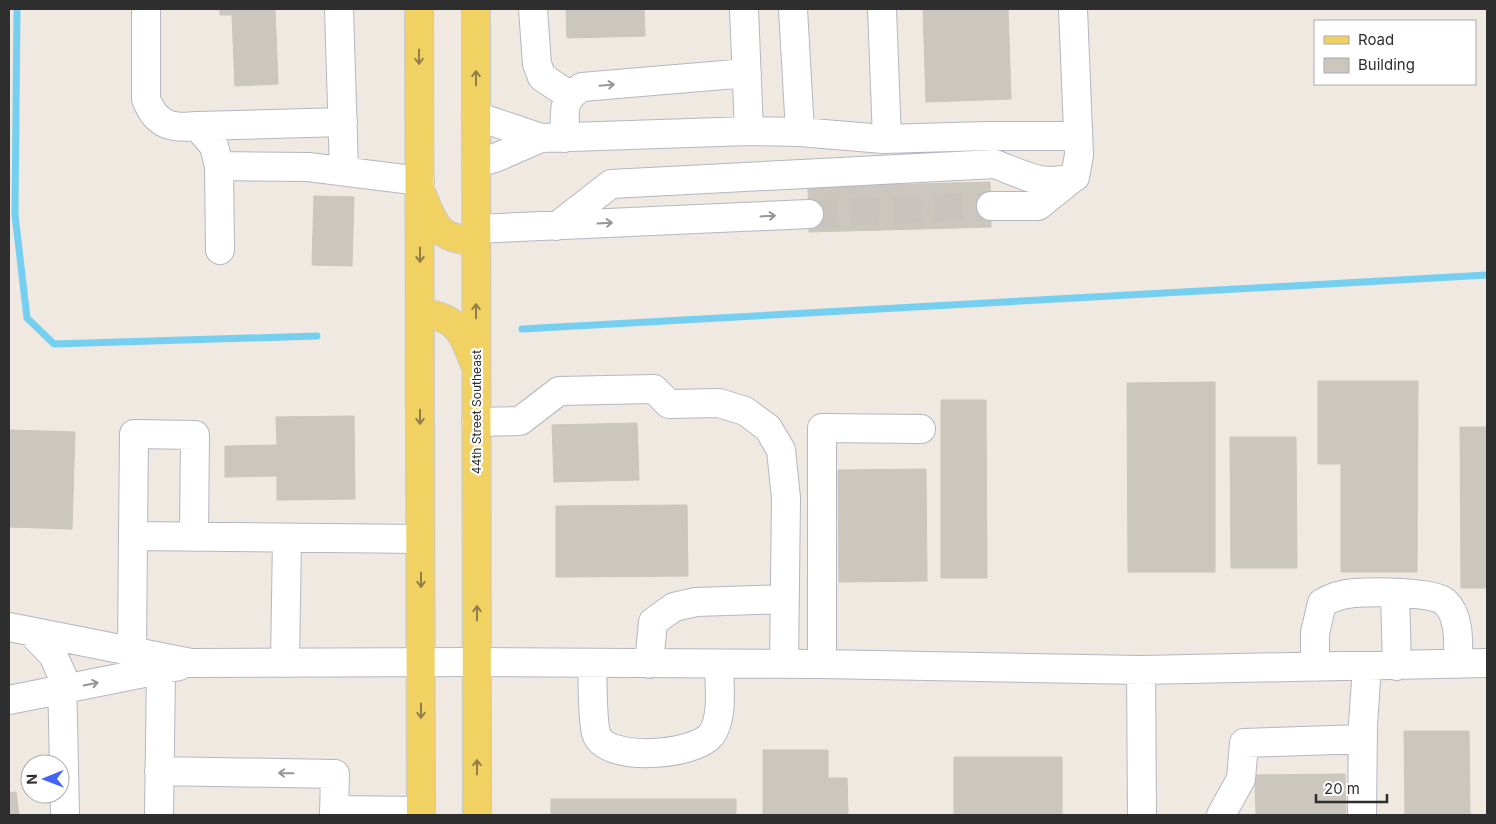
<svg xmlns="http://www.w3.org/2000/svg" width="1496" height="824" viewBox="0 0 1496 824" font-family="Inter,sans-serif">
  <rect width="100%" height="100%" fill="#efe9e1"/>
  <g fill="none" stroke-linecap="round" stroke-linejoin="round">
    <path stroke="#75cff0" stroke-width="7" d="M17 9 15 215 27 318 54 344 317 336
      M522 329 1487 275"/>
  </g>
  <path fill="#cbc7bf" stroke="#cbc5ba" d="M220 9H275L278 84 235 86 232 15H220Z
    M566 9H644L645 36 567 38Z
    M923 9H1008L1011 99 926 102Z
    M990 182 991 227 809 232 808 187Z
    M314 196 354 197 352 266 312 265Z
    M1318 381H1418L1417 572H1341V464H1318Z
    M1215 382V572H1128L1127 383Z
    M941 400H986L987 578H941Z
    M354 416 355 499 277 500V476L225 477V446L277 445 276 417Z
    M637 423 639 480 554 482 552 425Z
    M1460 427H1487V588H1461Z
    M9 430 75 432 72 529 9 527Z
    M1230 437H1296L1297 568H1231Z
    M926 469 927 581 839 582 838 470Z
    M687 505 688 576 556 577V506Z
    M1404 731H1469L1470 815H1405Z
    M763 750H828V778H847L848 815H763Z
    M954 757H1062V815H954Z
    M1345 774 1346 815H1256L1255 775Z
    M16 792 19 815H9V793Z
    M551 799H736V815H551Z"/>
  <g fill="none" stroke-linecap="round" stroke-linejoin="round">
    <path stroke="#c8c4bd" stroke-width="28" stroke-dasharray="28 14" stroke-linecap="butt" d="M809 214 991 206"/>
    <defs>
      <path id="minor" d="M146 9V99C156 125 171 129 197 126L214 146 219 166 308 167 420 181
        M339 9 344 171
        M533 9 537 64 542 77 569 95
        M882 9 887 139
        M476 116 541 138 749 131 744 9
        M197 126 343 122
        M749 131 800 132 793 9
        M800 132 883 139 987 136H1078
        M565 138C566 113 559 101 582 87L747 73
        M476 163 495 158 541 138
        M219 166 220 250
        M991 206H1038L1074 177
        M557 226 611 184 995 164C1024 175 1044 188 1075 177L1079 155 1073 9
        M476 229 809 214
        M476 422 520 421 559 391 654 389 669 404 719 403 745 411 768 428 781 450 786 498 784 664
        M133 536 134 434 195 435 194 537
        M1395 594 1397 666
        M9 627 191 663 477 662 822 664 1141 670 1487 663
        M31 632 53 655 62 675 65 815
        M132 652 133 536 420 539
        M285 663 287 538
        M592 664C593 681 592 719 596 733 604 763 694 756 711 735 724 718 719 684 719 664
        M649 664 653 622 674 607 696 602 785 599
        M822 664V428L921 429
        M1315 667V633L1322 603C1332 597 1343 594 1354 593 1371 592 1434 591 1445 602 1461 617 1458 645 1458 664
        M1141 670 1142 815
        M9 700 179 666
        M159 771 335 774 334 815
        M334 810 421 811
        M159 815 161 670
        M1221 815 1241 779 1244 743 1363 739
        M1362 815 1363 724 1367 667"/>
      <path id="major" d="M419 9 421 815
        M476 9 477 815
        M423 197C437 231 439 237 476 242
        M420 313C454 316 462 329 473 360"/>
    </defs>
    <use href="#minor" stroke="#b4b7c1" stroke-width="30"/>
    <use href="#major" stroke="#c9c9c9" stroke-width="30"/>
    <use href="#minor" stroke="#fff" stroke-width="28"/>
    <use href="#major" stroke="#f2d163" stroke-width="28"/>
  </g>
  <defs><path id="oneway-shaft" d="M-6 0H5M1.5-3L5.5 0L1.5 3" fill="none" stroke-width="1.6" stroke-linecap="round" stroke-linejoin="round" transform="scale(1.25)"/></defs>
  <g stroke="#908048">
    <use href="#oneway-shaft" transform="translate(419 57) rotate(90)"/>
    <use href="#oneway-shaft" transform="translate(476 78) rotate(-90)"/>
    <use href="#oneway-shaft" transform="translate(420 255) rotate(90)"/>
    <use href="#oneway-shaft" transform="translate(476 311) rotate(-90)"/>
    <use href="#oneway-shaft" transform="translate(420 417) rotate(90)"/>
    <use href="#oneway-shaft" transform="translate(421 580) rotate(90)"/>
    <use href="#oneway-shaft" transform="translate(477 613) rotate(-90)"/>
    <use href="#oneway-shaft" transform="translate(421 711) rotate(90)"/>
    <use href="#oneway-shaft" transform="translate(477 767) rotate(-90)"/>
  </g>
  <g stroke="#969696">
    <use href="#oneway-shaft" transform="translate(607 85) rotate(-5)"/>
    <use href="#oneway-shaft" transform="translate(768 216) rotate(-3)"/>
    <use href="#oneway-shaft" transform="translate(605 223) rotate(-3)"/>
    <use href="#oneway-shaft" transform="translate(91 684) rotate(-12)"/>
    <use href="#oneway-shaft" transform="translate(286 773) rotate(-179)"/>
  </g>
  <g text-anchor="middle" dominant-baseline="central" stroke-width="4.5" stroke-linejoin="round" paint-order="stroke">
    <g font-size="12" fill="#2e2e2e" stroke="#fff">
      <text transform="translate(476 412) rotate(-90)">44th Street Southeast</text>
    </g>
  </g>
  <rect width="1496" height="824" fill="none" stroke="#2e2e2e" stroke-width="20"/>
  <rect x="1314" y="20" width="162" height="65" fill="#ffffff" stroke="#ababab"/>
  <rect x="1324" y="36" width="25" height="8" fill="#f2d163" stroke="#ababab"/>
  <text x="1358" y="45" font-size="15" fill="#2e2e2e">Road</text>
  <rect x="1324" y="58" width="25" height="15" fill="#cbc7bf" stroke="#ababab"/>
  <text x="1358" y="70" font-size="15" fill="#2e2e2e">Building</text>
  <g transform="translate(45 779) rotate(269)"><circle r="24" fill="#ffffff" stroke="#ababab"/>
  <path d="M0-4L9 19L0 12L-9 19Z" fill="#4264fb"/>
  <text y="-8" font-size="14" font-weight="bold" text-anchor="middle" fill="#2e2e2e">N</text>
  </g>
  <path d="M1316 794v8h71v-8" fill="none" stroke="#2e2e2e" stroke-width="2.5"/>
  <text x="1324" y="794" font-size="15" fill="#2e2e2e" stroke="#ffffff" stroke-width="4" paint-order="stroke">20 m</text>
</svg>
